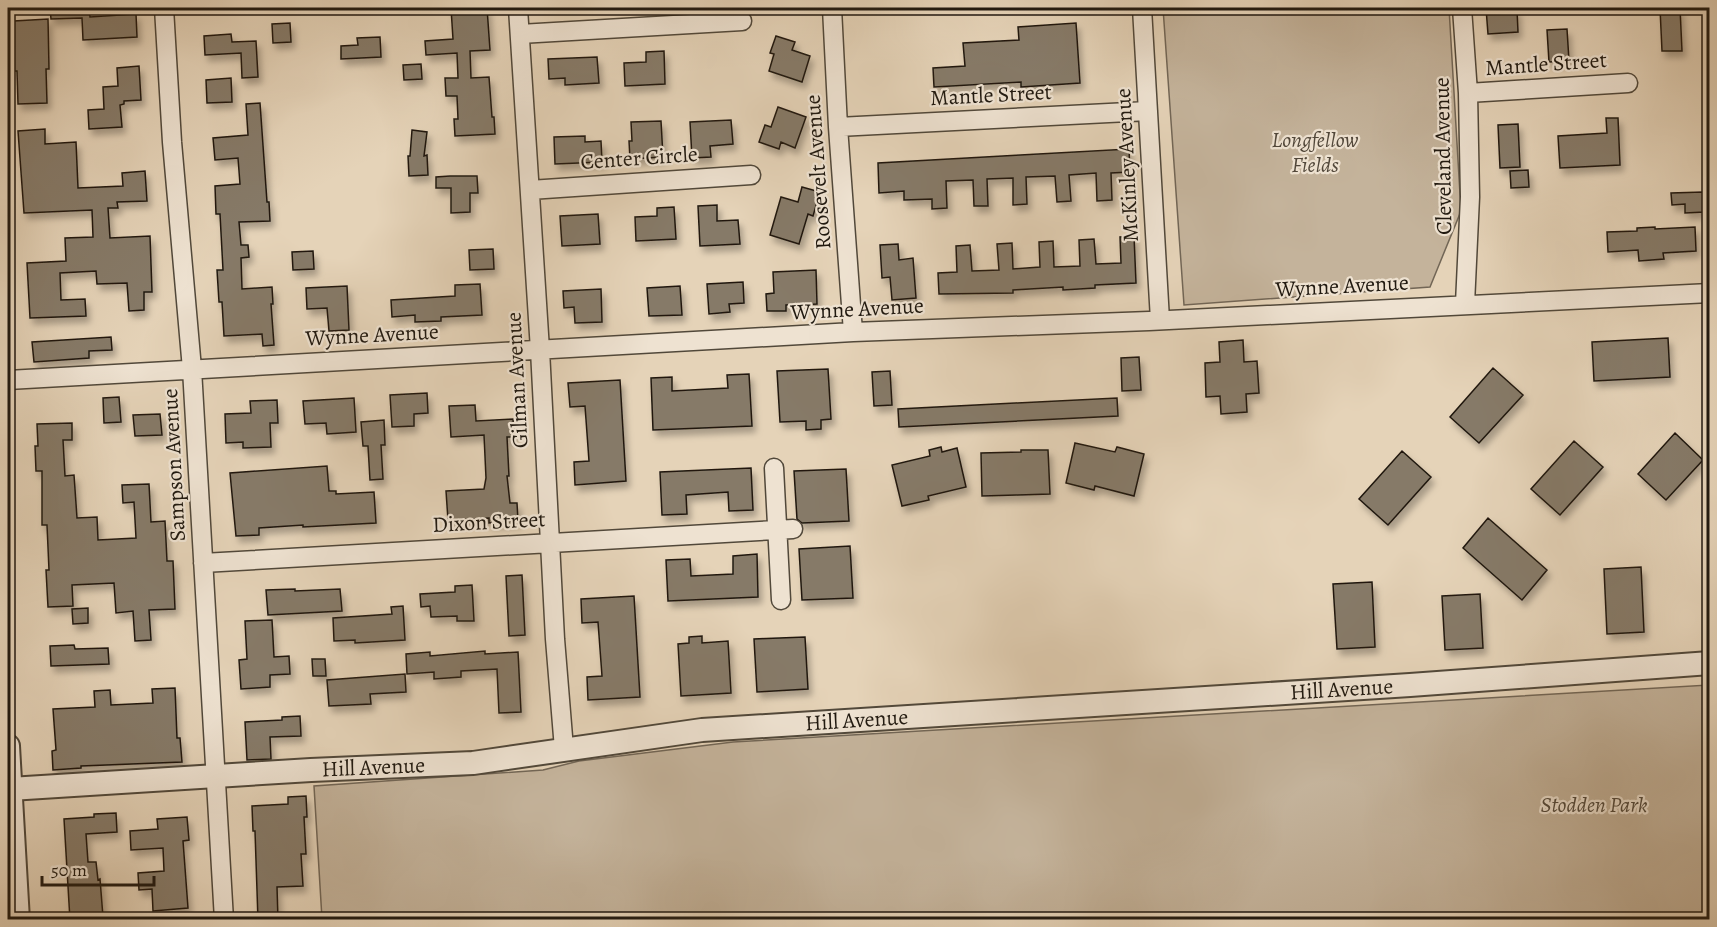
<svg xmlns="http://www.w3.org/2000/svg" width="1717" height="927" viewBox="0 0 1717 927" font-family="Alegreya,serif">
  <defs>
    <filter id="shadow"><feDropShadow dx="3.5" dy="6" stdDeviation="3" flood-color="#0004"/></filter>
  </defs>
  <rect width="100%" height="100%" fill="#e5d3b8"/>
  <filter id="stains"><feTurbulence type="fractalNoise" baseFrequency=".00333" numOctaves="4"/><feColorMatrix values="0 0 0 0 .2 0 0 0 0 .09 0 0 0 0 .02 0 0 0 .5 -.17"/></filter>
  <radialGradient id="worn" r=".72"><stop offset=".6" stop-color="#630" stop-opacity="0"/><stop offset="1" stop-color="#630" stop-opacity=".3"/></radialGradient>
  <path fill="#c4b39b" stroke="#726656" stroke-width="1.5" d="M1163 8H1449L1461 211 1430 287 1184 305Z
    M1709 685V919H322L314 786 543 770 579 761 733 742Z"/>
  <path fill="#867a67" stroke="#201910" stroke-width="1.5" filter="url(#shadow)" d="M50 8H89L90 17 136 14 137 37 83 40 82 18 51 19Z
    M451 8H487L490 50 470 51 471 78 489 77 492 117H494L495 134 455 136 454 119H458L457 96H446L445 78H458L457 53 426 55 425 41 453 39Z
    M1486 8H1500V10H1517L1518 32 1488 34Z
    M1660 8H1680L1682 51H1662Z
    M48 19 49 69H46L47 103 18 104 17 71H14V21Z
    M290 23 291 42 273 43 272 24Z
    M1076 23 1080 83 1021 87V82L934 87 933 68 965 66 963 43 1019 40 1018 27Z
    M1567 29 1569 61 1549 62 1547 30Z
    M231 34 232 42 256 41 258 77 242 78 241 53 205 55 204 36Z
    M776 36 795 42 792 50 810 56 802 82 769 71 774 54 770 53Z
    M380 37 381 57 341 59V46L358 45 357 38Z
    M664 51 665 84 625 86 624 63 646 62V52Z
    M597 57 599 83 565 85V78L549 79 548 59Z
    M421 64 422 79 404 80 403 65Z
    M139 66 141 100 124 101V104L120 105 122 127 89 129 88 110 104 109 103 87 118 86 117 68Z
    M231 78 232 102 207 103 206 80Z
    M260 103 267 202H269L270 221 239 222 241 245H248L249 257 241 258 242 289 272 287 273 304H271L274 345 263 346 262 334 224 336 222 302H219L217 270H223L220 214H216L215 186 240 184 238 158 215 160 213 138 248 135 246 104Z
    M778 107 806 117 795 148 781 142 779 149 759 142 765 125 771 127Z
    M1606 118H1618L1620 165 1560 168 1558 136 1607 133Z
    M731 120 733 144 710 146 711 157 692 158 690 122Z
    M661 121 663 157 630 159 629 141H632L631 122Z
    M1518 124 1520 167 1500 168 1498 125Z
    M45 129V144L76 142 78 188 123 186 122 173 145 171 147 201 117 202 118 208H108L110 238 150 236 152 292H144V310L129 311 127 283 97 284 96 271 60 273 61 300 85 299 86 316 30 318 27 263 66 261 65 238 93 237 92 210 24 213 18 131Z
    M412 130 427 132 424 156 427 155 428 175 409 176 408 156H410Z
    M585 136V142L601 141 602 162 555 164 554 137Z
    M1129 149 1130 172 1111 173 1112 200 1097 201 1096 173 1069 175 1071 201 1057 202 1055 176 1026 177 1027 204 1013 205V178L987 179 988 206H974L973 180 946 181 947 208 932 209V199L904 200V191L879 193 878 163Z
    M1528 170 1529 187 1511 188 1510 171Z
    M450 176H477L478 193H470V212L451 213V188H436V177Z
    M802 187 820 192 813 216 808 214 799 244 770 235 781 197 798 202Z
    M1703 192 1704 212 1685 213V204L1672 205 1671 193Z
    M717 205V221L738 220 740 244 700 246 698 206Z
    M674 207 676 239 636 241 635 217 657 216V208Z
    M598 214 600 244 562 246 560 216Z
    M1655 227V229L1695 227 1696 251 1663 253 1664 259 1639 261 1638 250 1608 252 1607 232 1637 231V228Z
    M1134 236 1136 283 1095 285V288L1063 290V287L1013 290V293L939 294 938 273 957 272 956 246 970 245 972 271 999 270 997 244 1012 243 1013 269 1040 267 1039 242 1053 241 1054 267 1080 266 1079 240 1094 239 1096 264 1121 263 1120 237Z
    M898 244 899 260 913 258 916 298 892 300 890 277 882 278 880 245Z
    M493 249 494 269 470 270 469 250Z
    M313 251 314 269 293 270 292 252Z
    M816 270 817 304 786 305V311H767L766 294 774 293 773 272Z
    M743 282 744 303 729 304 730 312 709 314 707 284Z
    M480 284 482 315 441 317V321L415 322V315L392 317 391 300 455 296V285Z
    M347 286 349 330 329 331 327 308 307 309 306 288Z
    M680 286 682 315 649 316 647 288Z
    M601 289 602 322 575 323 574 307 564 308 563 291Z
    M111 337 112 350 89 351V358L34 362 32 342Z
    M1668 338 1670 377 1594 381 1592 342Z
    M1243 340 1244 362 1257 361 1259 393 1246 394 1247 412 1221 414 1220 396 1206 397 1205 363 1220 362 1219 342Z
    M1139 357 1141 390 1122 391 1121 358Z
    M1493 368 1523 395 1479 443 1450 417Z
    M828 369 831 419 821 420V429L806 430V421L780 422 777 371Z
    M890 371 892 405 874 406 872 372Z
    M749 374 752 426 653 430 651 378 672 377V391L728 388 727 375Z
    M620 380 626 481 575 485 574 462 589 461 585 406 570 407 568 383Z
    M427 393 428 413 414 414V426L392 427 390 395Z
    M119 397 121 422 104 423 103 398Z
    M354 398 356 432 327 434 326 423 305 424 303 401Z
    M1117 398 1118 416 899 427 898 409Z
    M277 400 278 423H270L271 447 243 448V442L226 443 225 414 251 413 250 401Z
    M475 405 476 421 513 419 514 437H507L509 476H507L510 503H517L518 521 489 523V518L448 520 446 491 484 489 486 478 484 435 451 437 449 406Z
    M160 414 162 435 135 436 133 415Z
    M384 420 385 445H381L383 479 370 480 368 446H363L361 422Z
    M72 423V440H63L65 476 74 475 77 518 97 517 98 540 136 538 134 502 123 503 122 485 149 484 151 522 165 521 167 561H173L175 609 149 610 151 640 135 641 133 611 116 613 114 583 72 585 73 606 48 607 46 570H49L47 525H42V471H36L35 446H38L37 424Z
    M1675 433 1703 460 1666 500 1638 474Z
    M1574 441 1603 467 1560 515 1531 489Z
    M1075 443 1115 452 1117 447 1144 454 1134 496 1095 486 1094 490 1066 483Z
    M941 447 942 452 957 448 966 487 928 496 929 500 902 506 892 465 930 456 929 450Z
    M1021 450H1048L1050 494 982 496 981 453 1021 452Z
    M1402 451 1431 477 1388 525 1359 499Z
    M327 466 329 491H336V494L374 492 376 523 303 527V525L259 528V535L236 536 230 473Z
    M751 468 753 510 729 511 728 492 686 495 687 514 662 515 660 472Z
    M846 469 849 521 802 523 797 519 794 471Z
    M1488 518 1547 570 1522 600 1463 548Z
    M850 546 853 598 802 600 799 549Z
    M757 554 758 597 668 601 666 560 690 559 691 576 733 574V556Z
    M1641 567 1644 632 1607 634 1604 569Z
    M522 575 525 635 509 636 506 576Z
    M1372 582 1375 647 1337 649 1333 584Z
    M472 585 474 621H457V616L431 617 430 606 421 607 420 594 455 592V586Z
    M295 589V591L340 589 342 611 268 615 266 590Z
    M1480 594 1483 648 1445 650 1442 596Z
    M634 596 640 697 588 700 587 677 602 676 598 622 582 623 581 599Z
    M403 606 405 640 355 643V640L334 641 333 618 392 614 391 607Z
    M88 608V623L73 624 72 609Z
    M272 620 274 657 289 656 290 674 270 675V687L241 689 239 660 247 659 245 621Z
    M702 636V643L728 641 731 693 681 696 678 644 689 643V637Z
    M805 637 808 689 757 692 754 639Z
    M74 645 75 649 108 648 109 664 51 666 50 646Z
    M485 651V654L518 652 521 712 499 713 497 669 461 671V677L434 679V672L407 674 406 654 430 652V656Z
    M312 659H325L326 676H313Z
    M405 674 406 692 370 694 371 704 329 706 327 680Z
    M175 688 177 738H180L182 762 81 766V768L53 770 52 751 56 750 53 709 95 707 94 691 110 690 111 705 153 703 152 689Z
    M300 716 301 736 270 737 271 759 247 760 245 722 282 720V717Z
    M306 796 307 817H304L306 854H301L303 886 277 887 278 920H258L255 831H253L252 806 288 804V797Z
    M116 813 117 832 86 834 88 862H96L98 880 100 879 103 917 70 920 64 819 94 817V814Z
    M187 817 189 840 183 841 188 908 153 911 152 889 139 890 138 873 164 871 163 848 131 850 130 831 158 829 157 819Z"/>
  <g fill="none" stroke-linecap="round" stroke-linejoin="round">
    <defs>
      <path id="minor" d="M164 8 172 142 192 369 224 920
        M518 8 540 350 555 639 564 749
        M832 8 838 127 853 332
        M1142 8 1160 320
        M1462 8 1468 93 1470 197 1465 304
        M520 34 742 21
        M1468 93 1628 83
        M838 127 1148 111
        M530 190 751 175
        M8 380 853 332 1149 321 1710 293
        M774 468 781 600
        M203 563 793 529"/>
      <g id="tertiary">
        <path d="M8 746 18 920"/>
        <path id="s1" d="M10 789 311 770 473 763 702 730 1410 685 1710 663"/>
      </g>
    </defs>
    <use href="#minor" stroke="#51483a" stroke-width="21"/>
    <use href="#tertiary" stroke="#51483a" stroke-width="26"/>
    <use href="#minor" stroke="#eee2d1" stroke-width="18"/>
    <use href="#tertiary" stroke="#eee2d1" stroke-width="22"/>
  </g>
  <g text-anchor="middle" dominant-baseline="central" stroke-width="4.5" stroke-linejoin="round" paint-order="stroke">
    <g font-size="22" fill="#201910" stroke="#eee2d1">
      <text transform="translate(1546 64) rotate(-4)">Mantle Street</text>
      <text transform="translate(991 95) rotate(-3)">Mantle Street</text>
      <text transform="translate(1443 156) rotate(-91)">Cleveland Avenue</text>
      <text transform="translate(639 158) rotate(-4)">Center Circle</text>
      <text transform="translate(1127 165) rotate(-93)">McKinley Avenue</text>
      <text transform="translate(818 172) rotate(-94)">Roosevelt Avenue</text>
      <text transform="translate(1342 286) rotate(-3)">Wynne Avenue</text>
      <text transform="translate(857 309) rotate(-3)">Wynne Avenue</text>
      <text transform="translate(372 335) rotate(-3)">Wynne Avenue</text>
      <text transform="translate(517 380) rotate(-93)">Gilman Avenue</text>
      <text transform="translate(174 465) rotate(-93)">Sampson Avenue</text>
      <text transform="translate(489 522) rotate(-3)">Dixon Street</text>
      <text stroke="none"><textPath href="#s1" startOffset="1336">Hill Avenue</textPath></text>
      <text stroke="none"><textPath href="#s1" startOffset="850">Hill Avenue</textPath></text>
      <text stroke="none"><textPath href="#s1" startOffset="364">Hill Avenue</textPath></text>
    </g>
    <g font-size="22" font-style="italic" fill="#51473a" stroke="#eee2d1">
      <text x="1315" y="140">Longfellow<tspan x="1315" dy="25">Fields</tspan></text>
      <text x="1594" y="805">Stodden Park</text>
    </g>
  </g>
  <rect width="1717" height="927" fill="none" stroke="#e5d3b8" stroke-width="30"/>
  <rect x="9" y="9" width="1699" height="909" fill="none" stroke="#201910" stroke-width="3"/>
  <rect x="15" y="15" width="1687" height="897" fill="none" stroke="#201910" stroke-width="1.5"/>
  <path d="M42 876v9h112v-9" fill="none" stroke="#201910" stroke-width="3"/>
  <text x="51" y="876" font-size="18" fill="#201910" stroke="#eee2d1" stroke-width="4.5" paint-order="stroke">50 m</text>
  <rect width="100%" height="100%" filter="url(#stains)"/>
  <rect width="100%" height="100%" fill="url(#worn)"/>
</svg>
